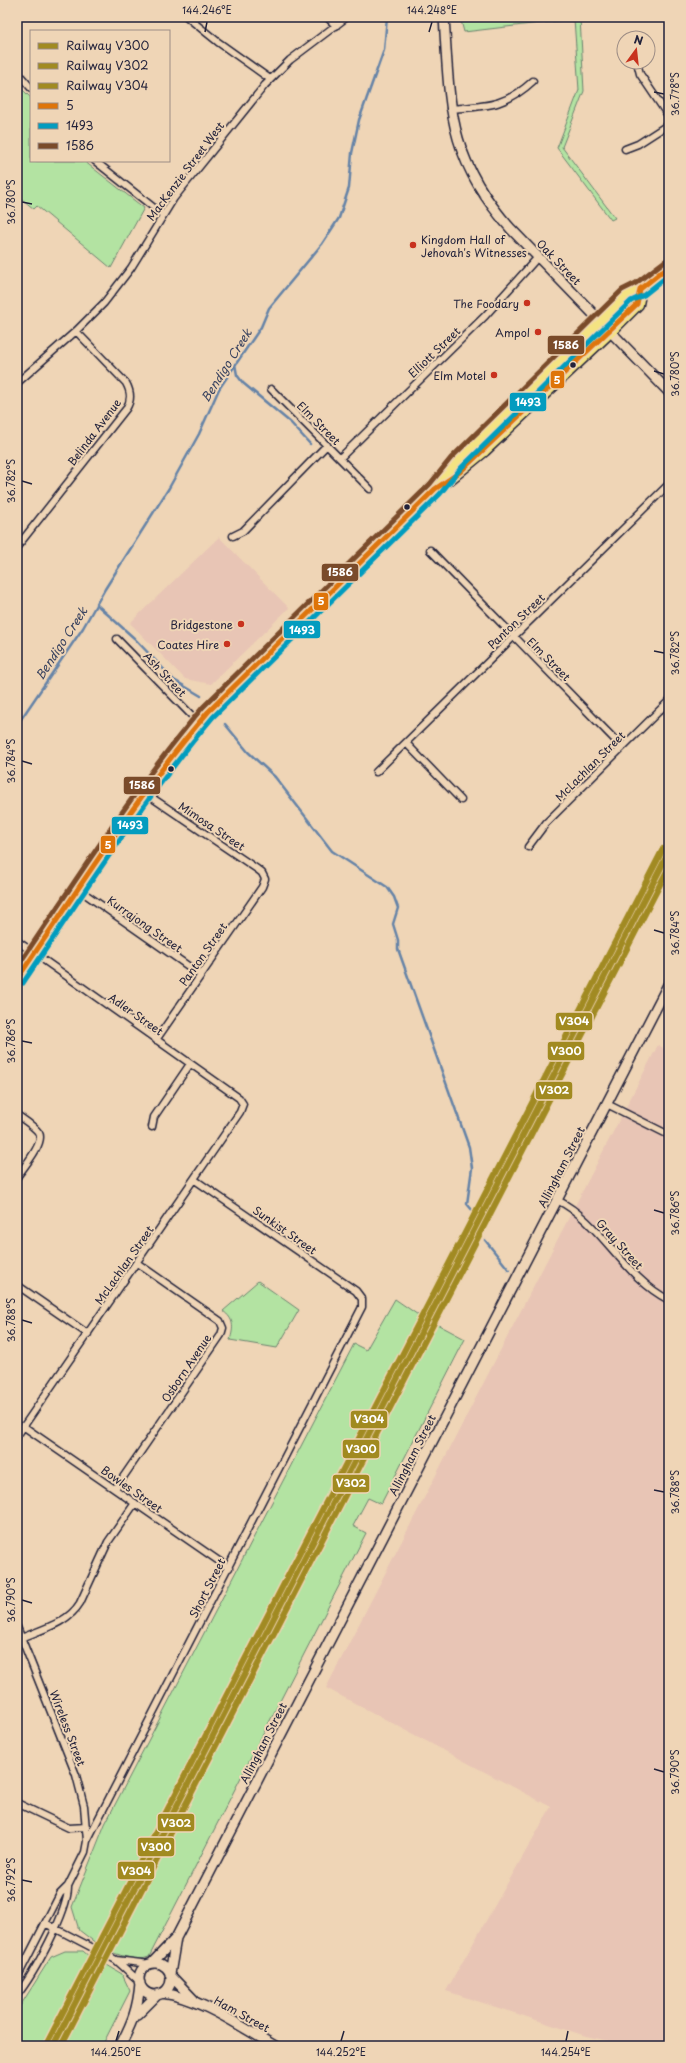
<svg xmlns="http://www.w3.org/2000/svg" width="686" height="2063" viewBox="0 0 686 2063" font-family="'Playpen Sans',sans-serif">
  <rect width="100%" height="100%" fill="#efd5b6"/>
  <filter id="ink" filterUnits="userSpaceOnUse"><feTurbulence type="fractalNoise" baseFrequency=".025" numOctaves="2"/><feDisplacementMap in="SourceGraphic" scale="8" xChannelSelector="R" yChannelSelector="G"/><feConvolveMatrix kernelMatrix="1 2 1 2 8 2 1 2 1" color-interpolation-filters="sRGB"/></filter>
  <g filter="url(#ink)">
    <path fill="#e8c5b5" d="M219 537 289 608 211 684 185 679 130 623Z
      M658 1045 669 1051V2046H631L586 2036 446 1991 551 1807 326 1688Z"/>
    <path fill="#b3e3a2" stroke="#6a826e" d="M460 17H589L580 18 584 91 562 147 615 218 611 220 557 148 579 90 574 19 464 32Z
      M21 88 31 98V161H84L144 208 111 268 37 206 34 209 17 195V92Z
      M258 1281 299 1310 277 1348 230 1340C234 1327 234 1319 223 1311Z
      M395 1299 424 1319 101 1947 79 1930 72 1907 105 1824 354 1344 366 1350Z
      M435 1323 465 1339 381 1504 368 1498 353 1526 366 1533 149 1957C137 1962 123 1956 111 1952Z
      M65 1951H83L91 1958 47 2046H17V2011L51 1957Z
      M107 1965 122 1974 130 1991 102 2046H65Z"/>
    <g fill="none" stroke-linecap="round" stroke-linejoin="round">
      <path stroke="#6583a7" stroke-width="2.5" d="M235 364 237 375 243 383 291 423 310 444
        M96 604 134 638 174 680 201 696
        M225 724 248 752 275 777 332 851 387 887 394 897 398 908 393 924 398 940V949L469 1147 472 1168 467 1204 473 1211
        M17 725 83 628 105 589 169 488 199 434 219 389 261 327 269 308 322 244 339 218 349 188 352 153 359 120 384 50 387 17
        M485 1240 509 1270"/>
      <defs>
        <path id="street" d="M187 17 218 42 270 79
          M327 17 336 26
          M637 62 640 74 669 117
          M17 72 31 88
          M450 109C486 106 505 107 533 81
          M625 149 638 144 669 124
          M95 161 163 215
          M17 383 76 331 104 303 131 268 174 198 265 85 290 60 347 17
          M271 389 370 489
          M340 458 485 316 538 257
          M233 536 243 531 327 445
          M17 547 126 409C132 400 131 392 126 383L76 331
          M430 550 622 747
          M117 639 198 722
          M406 743 461 800
          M376 772 669 484
          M145 793 257 869 262 873 265 879 262 887 156 1040
          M528 847 546 823 669 701
          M78 889 201 975
          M17 941 239 1098 243 1104 240 1112 17 1436
          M607 1104 669 1135
          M17 1115C24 1120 34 1126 39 1133 45 1143 23 1168 17 1177
          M152 1127 154 1117 190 1064
          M557 1200C602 1222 622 1276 669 1300
          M17 1285 88 1334
          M23 1426 229 1568
          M115 1489 221 1335 223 1328 220 1321 137 1263
          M17 1627 76 1775 84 1806 87 1841
          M21 1638C43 1629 68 1623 80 1603L108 1542 135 1503
          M17 1803 69 1828 87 1827
          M45 1923 116 1960 150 1964
          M117 1961 139 1981
          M17 1978 60 1894 68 1886 85 1852 87 1841 362 1307V1299L356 1291 195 1180
          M17 1995C33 1975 69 1911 68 1886"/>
        <path id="secondary" d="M444 17C450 106 447 158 511 229L669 392
          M152 1963 175 1939
          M139 1979a16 16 0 1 1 32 0a16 16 0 1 1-32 0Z
          M170 1974 176 1938 669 983
          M170 1975 194 2000
          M162 1993C201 1998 241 2027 275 2046
          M137 2015 158 1994
          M120 2046C132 2023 138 2009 140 1983"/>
        <path id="highway" d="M445 482 484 450 610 331 637 304 640 289
          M17 979 145 793 180 745 208 712 435 489 456 463 627 295 640 289 669 266"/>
      </defs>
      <use href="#street" stroke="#22223b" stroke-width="9"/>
      <use href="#secondary" stroke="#22223b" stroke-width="12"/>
      <use href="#highway" stroke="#22223b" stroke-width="15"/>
      <use href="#street" stroke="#efd5b6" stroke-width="6"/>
      <use href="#secondary" stroke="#efd5b6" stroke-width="9"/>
      <use href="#highway" stroke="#f4e382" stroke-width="12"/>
      <defs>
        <path id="bus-1" d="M17 979C79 889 137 795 208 712L435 489 460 472 637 304 640 289 669 266"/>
        <path id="bus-2" d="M23 983C84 893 143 800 213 717L440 494 461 468 631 301 644 295 669 275"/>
        <path id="bus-3" d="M17 967C77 879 134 788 203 707L430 484 451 458 622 290 636 283 665 261"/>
      </defs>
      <use href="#bus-1" stroke="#efd5b6" stroke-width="8"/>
      <use href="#bus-2" stroke="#efd5b6" stroke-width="8"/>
      <use href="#bus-3" stroke="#efd5b6" stroke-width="8"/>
      <use href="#bus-1" stroke="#de7409" stroke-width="5"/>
      <use href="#bus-2" stroke="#039cbf" stroke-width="5"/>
      <use href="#bus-3" stroke="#7a4b2a" stroke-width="5"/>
      <defs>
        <path id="rail-1" d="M53 2046 669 852"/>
        <path id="rail-2" d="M61 2046 669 867"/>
        <path id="rail-3" d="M47 2043 663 849"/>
      </defs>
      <use href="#rail-1" stroke="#efd5b6" stroke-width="9"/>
      <use href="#rail-2" stroke="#efd5b6" stroke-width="9"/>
      <use href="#rail-3" stroke="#efd5b6" stroke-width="9"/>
      <use href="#rail-1" stroke="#a18a20" stroke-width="6"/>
      <use href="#rail-2" stroke="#a18a20" stroke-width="6"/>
      <use href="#rail-3" stroke="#a18a20" stroke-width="6"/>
    </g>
  </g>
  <path fill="none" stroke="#22223b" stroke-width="1.5" d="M205 32 207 22M429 32 432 22M654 92 664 94M22 202 32 204M654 371 664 374M22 481 32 484M654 651 664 653M22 761 32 764M654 930 664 933M22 1041 32 1043M654 1210 664 1213M22 1320 32 1323M654 1490 664 1492M22 1600 32 1603M654 1769 664 1772M22 1880 32 1882M116 2041 119 2031M341 2041 344 2031M566 2041 568 2031"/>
  <g fill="#c8321e" stroke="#efd5b6" stroke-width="1.5">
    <circle cx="413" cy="245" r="4"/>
    <circle cx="527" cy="303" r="4"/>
    <circle cx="538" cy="332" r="4"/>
    <circle cx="494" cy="375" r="4"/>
    <circle cx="241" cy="624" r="4"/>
    <circle cx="227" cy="644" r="4"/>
  </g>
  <g fill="#22223b" stroke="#efd5b6" stroke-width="1.5">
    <circle cx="573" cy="365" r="3.5"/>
    <circle cx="407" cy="507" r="3.5"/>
    <circle cx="171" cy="769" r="3.5"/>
  </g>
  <g text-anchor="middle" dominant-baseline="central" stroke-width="4" stroke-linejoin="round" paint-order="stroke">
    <g font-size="11" fill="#22223b" stroke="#efd5b6">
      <text transform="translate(185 171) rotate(-53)">MacKenzie Street West</text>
      <text transform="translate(559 262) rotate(46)">Oak Street</text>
      <text transform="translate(434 352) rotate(-44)">Elliott Street</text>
      <text transform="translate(319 423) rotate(45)">Elm Street</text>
      <text transform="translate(94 432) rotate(-53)">Belinda Avenue</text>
      <text transform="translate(516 621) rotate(-44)">Panton Street</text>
      <text transform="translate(549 659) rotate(45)">Elm Street</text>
      <text transform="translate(165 674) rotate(47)">Ash Street</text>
      <text transform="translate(590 766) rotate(-45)">McLachlan Street</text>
      <text transform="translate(212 826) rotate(34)">Mimosa Street</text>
      <text transform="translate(145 924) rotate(35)">Kurrajong Street</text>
      <text transform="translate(203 954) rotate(-55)">Panton Street</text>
      <text transform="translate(136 1014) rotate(35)">Adler Street</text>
      <text transform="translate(561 1167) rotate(-63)">Allingham Street</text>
      <text transform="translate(285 1230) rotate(35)">Sunkist Street</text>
      <text transform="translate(620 1244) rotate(48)">Gray Street</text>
      <text transform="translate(124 1265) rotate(-55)">McLachlan Street</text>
      <text transform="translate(186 1368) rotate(-56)">Osborn Avenue</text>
      <text transform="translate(412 1455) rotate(-63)">Allingham Street</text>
      <text transform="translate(132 1489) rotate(35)">Bowles Street</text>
      <text transform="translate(207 1588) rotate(-63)">Short Street</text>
      <text transform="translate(68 1728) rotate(69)">Wireless Street</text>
      <text transform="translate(263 1743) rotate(-63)">Allingham Street</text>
      <text transform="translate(242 2014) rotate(29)">Ham Street</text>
    </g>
    <g font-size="11" fill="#22223b" stroke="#efd5b6" text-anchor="end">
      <text x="421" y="239" text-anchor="start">Kingdom Hall of<tspan x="421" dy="13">Jehovah's Witnesses</tspan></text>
      <text x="519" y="303">The Foodary</text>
      <text x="530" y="332">Ampol</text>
      <text x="486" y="375">Elm Motel</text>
      <text x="233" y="624">Bridgestone</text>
      <text x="219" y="644">Coates Hire</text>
    </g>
    <g font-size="12" font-style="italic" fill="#38425f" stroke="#efd5b6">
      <text transform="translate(226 365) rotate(-58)">Bendigo Creek</text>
      <text transform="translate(61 643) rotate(-57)">Bendigo Creek</text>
    </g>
  </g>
  <g stroke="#efd5b6" stroke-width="1.5">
    <rect x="547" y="335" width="38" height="20" rx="4" fill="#7a4b2a"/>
    <rect x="550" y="370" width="15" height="19" rx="4" fill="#de7409"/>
    <rect x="509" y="392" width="38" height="20" rx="4" fill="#039cbf"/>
    <rect x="321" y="563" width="38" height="19" rx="4" fill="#7a4b2a"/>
    <rect x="313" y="592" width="16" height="19" rx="4" fill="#de7409"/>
    <rect x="283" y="620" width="38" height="19" rx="4" fill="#039cbf"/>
    <rect x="123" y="776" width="38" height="19" rx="4" fill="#7a4b2a"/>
    <rect x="111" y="816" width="38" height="19" rx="4" fill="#039cbf"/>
    <rect x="100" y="835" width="16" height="19" rx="4" fill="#de7409"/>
    <rect x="555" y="1012" width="38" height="19" rx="4" fill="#a18a20"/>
    <rect x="547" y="1041" width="38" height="20" rx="4" fill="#a18a20"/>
    <rect x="535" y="1081" width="38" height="19" rx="4" fill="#a18a20"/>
    <rect x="350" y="1410" width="38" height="19" rx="4" fill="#a18a20"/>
    <rect x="342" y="1439" width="38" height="20" rx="4" fill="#a18a20"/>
    <rect x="332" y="1474" width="38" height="19" rx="4" fill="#a18a20"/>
    <rect x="157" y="1813" width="38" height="19" rx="4" fill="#a18a20"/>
    <rect x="137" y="1837" width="38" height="20" rx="4" fill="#a18a20"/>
    <rect x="117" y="1861" width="38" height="19" rx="4" fill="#a18a20"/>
  </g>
  <g font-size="11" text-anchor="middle" font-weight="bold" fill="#fff">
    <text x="566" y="349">1586</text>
    <text x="557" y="384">5</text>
    <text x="528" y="406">1493</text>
    <text x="340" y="576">1586</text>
    <text x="321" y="605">5</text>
    <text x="302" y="634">1493</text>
    <text x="142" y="789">1586</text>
    <text x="130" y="829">1493</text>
    <text x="108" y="849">5</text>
    <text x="574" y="1025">V304</text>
    <text x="566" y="1055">V300</text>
    <text x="554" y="1094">V302</text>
    <text x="369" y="1423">V304</text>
    <text x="361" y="1453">V300</text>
    <text x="351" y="1487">V302</text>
    <text x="176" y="1827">V302</text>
    <text x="156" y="1851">V300</text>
    <text x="136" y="1875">V304</text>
  </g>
  <rect width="686" height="2063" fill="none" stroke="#efd5b6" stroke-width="44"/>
  <rect x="30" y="30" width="140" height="132" fill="#efd5b6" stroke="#9d8d85"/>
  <rect x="38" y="43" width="20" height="6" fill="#a18a20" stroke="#9d8d85"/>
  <text x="66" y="50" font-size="12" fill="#22223b">Railway V300</text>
  <rect x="38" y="63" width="20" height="6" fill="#a18a20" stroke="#9d8d85"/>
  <text x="66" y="70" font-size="12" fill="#22223b">Railway V302</text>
  <rect x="38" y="83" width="20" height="6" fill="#a18a20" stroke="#9d8d85"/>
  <text x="66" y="90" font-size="12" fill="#22223b">Railway V304</text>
  <rect x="38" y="103" width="20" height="6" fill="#de7409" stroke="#9d8d85"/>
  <text x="66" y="110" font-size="12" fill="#22223b">5</text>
  <rect x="38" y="123" width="20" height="6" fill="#039cbf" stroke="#9d8d85"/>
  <text x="66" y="130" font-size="12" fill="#22223b">1493</text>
  <rect x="38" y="143" width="20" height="6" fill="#7a4b2a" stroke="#9d8d85"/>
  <text x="66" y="150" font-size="12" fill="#22223b">1586</text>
  <g transform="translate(636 50) rotate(15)"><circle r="19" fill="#efd5b6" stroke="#9d8d85"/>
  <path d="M0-3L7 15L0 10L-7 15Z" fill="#c8321e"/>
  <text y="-6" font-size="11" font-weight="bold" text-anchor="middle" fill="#22223b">N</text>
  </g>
  <rect x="22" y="22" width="642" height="2019" fill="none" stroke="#22223b" stroke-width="1.5"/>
  <g font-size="10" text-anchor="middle" fill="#22223b">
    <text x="207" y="14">144.246°E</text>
    <text x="432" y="14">144.248°E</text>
    <text transform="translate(675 94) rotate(-90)" y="4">36.778°S</text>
    <text transform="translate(11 202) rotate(-90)" y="4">36.780°S</text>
    <text transform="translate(675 374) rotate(-90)" y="4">36.780°S</text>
    <text transform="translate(11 481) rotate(-90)" y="4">36.782°S</text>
    <text transform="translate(675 653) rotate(-90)" y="4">36.782°S</text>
    <text transform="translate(11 761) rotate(-90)" y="4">36.784°S</text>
    <text transform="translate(675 933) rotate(-90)" y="4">36.784°S</text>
    <text transform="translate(11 1041) rotate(-90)" y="4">36.786°S</text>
    <text transform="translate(675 1213) rotate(-90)" y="4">36.786°S</text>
    <text transform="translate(11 1320) rotate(-90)" y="4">36.788°S</text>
    <text transform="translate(675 1492) rotate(-90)" y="4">36.788°S</text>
    <text transform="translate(11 1600) rotate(-90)" y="4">36.790°S</text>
    <text transform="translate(675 1772) rotate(-90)" y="4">36.790°S</text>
    <text transform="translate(11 1880) rotate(-90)" y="4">36.792°S</text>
    <text x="116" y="2056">144.250°E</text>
    <text x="341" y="2056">144.252°E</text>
    <text x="566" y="2056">144.254°E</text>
  </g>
</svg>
